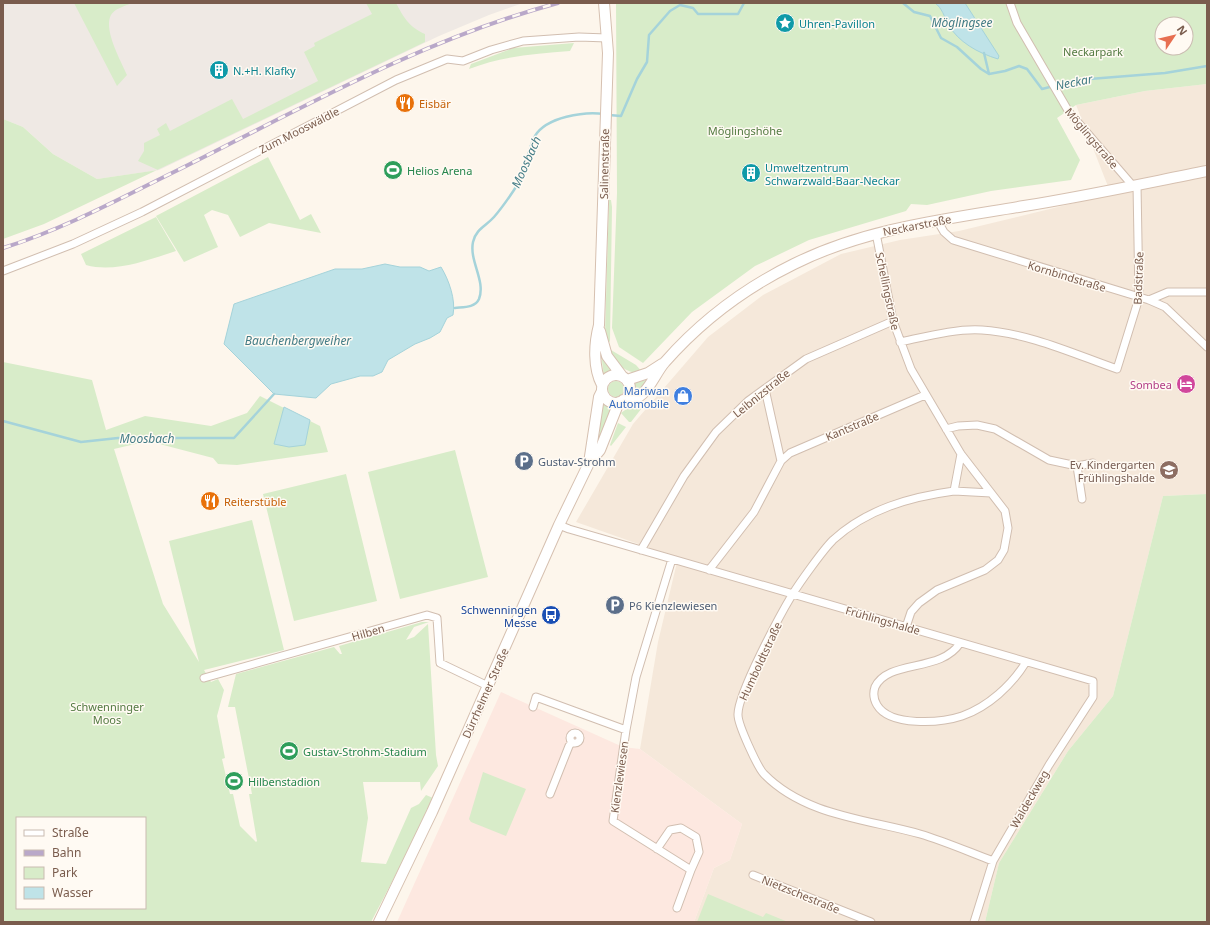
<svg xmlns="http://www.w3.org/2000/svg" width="1210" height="925" viewBox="0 0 1210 925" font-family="'Noto Sans',sans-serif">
  <rect width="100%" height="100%" fill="#fdf6ec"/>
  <path fill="#f5e8da" d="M1207 84V494L1163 496 1113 696 1068 751 999 863 985 922H694L714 868 730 860 742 824 640 749 658 642 678 558 576 522 633 424 708 337 763 295 841 254 900 240 959 231 1111 194 1076 105 1145 91Z"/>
  <path fill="#fde8e0" d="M501 692 623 747 640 749 742 824 730 860 714 868 694 922H397Z"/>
  <path fill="#efe9e4" d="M3 3H523L489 15 439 36 159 170 97 179 53 154 23 127 3 119Z"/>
  <path fill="#d8ecc9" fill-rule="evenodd" d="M74 3H132C125 6 114 9 111 15 103 30 121 61 127 75L117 86Z
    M366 3H396C404 18 409 27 425 34V42L44 224 3 239V119L23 127 53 154 97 179 158 170 138 161 144 151V143L160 135 157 129 166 123 170 131 232 99 243 119 318 81 304 52 315 46 314 43 372 14Z
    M616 3H1207V84L1145 91 1076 105 1057 118 1080 160 1071 180 991 191 927 205 911 204 906 211 809 240 755 266 692 312 643 363 619 347 612 328 617 193ZM1162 24H1186V48H1162Z
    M574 43 570 51C535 54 502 56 469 69L471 64 513 48Z
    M268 157 300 220 311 214 321 233 269 223 240 237 228 215 212 210 204 215 218 247 184 262 156 216Z
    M609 200H611L612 207 610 341 607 345 605 333Z
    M156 217 176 251C148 260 115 273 86 265L81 254Z
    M611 350 636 365 643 373C626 374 617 365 608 351Z
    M601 353H604L615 372 604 377Z
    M3 362 92 380 106 430 145 416 211 426 247 413 260 396 320 426 328 452 237 465 218 464 213 458 148 441 114 449 163 604 199 662 169 541 252 520 284 650 204 670 211 682 218 679 224 690 217 716 225 758 222 759 230 794H233L240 826 256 842 257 841 249 794H252L235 707H228L236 674 334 647 340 654H342L339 646 422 622H429L414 627 406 640 414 637 428 624 436 755 438 766 421 791 420 782H363L368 818 361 862 386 864 411 808 419 804 426 795 433 798 407 853 371 922H3ZM17 818H145V908H17Z
    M646 380 647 382 634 397 635 383Z
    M608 389a8 8 0 1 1 16 0a8 8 0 1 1-16 0Z
    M602 400 613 407 596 447 599 437Z
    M639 400 645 404 631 422H629L621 413Z
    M618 423 626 427 611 446 610 445Z
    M455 450 488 577 400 599 368 472Z
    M346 474 377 601 294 621 263 494Z
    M1207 494V922H985L999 863 1068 751 1113 696 1163 496Z
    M483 772 526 789 506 836 471 822 469 819Z
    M708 894 763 917 766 913 788 922H697Z"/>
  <path fill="#bfe3e8" stroke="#a5d3da" d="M935 3H965L999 56 998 59C978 53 958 42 948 24 944 16 942 8 935 3Z
    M385 264 400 267H420L429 271 441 267C449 280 456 300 453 315L447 318 440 332 430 338 415 344 388 360 382 372 373 376H360L331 384 316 398 274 394 224 344 234 304 335 269H362Z
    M284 407 310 420 305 445 289 447 274 444Z"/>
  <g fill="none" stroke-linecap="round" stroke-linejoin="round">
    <path stroke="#a5d3da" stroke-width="2.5" d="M903 3 914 12 930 16 941 38 957 47 981 69 989 74
      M984 53 989 74 1005 71 1019 66 1027 69 1042 89 1077 80 1165 73 1207 66
      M609 115 621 116 637 79 647 62 649 35 670 11 680 5 693 8 698 14H738L744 3
      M455 308C463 307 475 308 479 299 486 281 469 261 473 242 476 229 486 226 494 217 501 209 508 199 514 190 526 173 526 153 535 136 546 117 585 111 604 114
      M3 421 81 442 118 438H234L274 394"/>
    <defs>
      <path id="street" d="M1010 3 1017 23 1069 112 1133 186
        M937 220 944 232 953 240 1149 300 1165 307 1207 347
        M876 233 893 321 911 369 961 454 1005 511 1008 528 1004 550 998 560 985 570 937 590 919 603 911 612 906 627
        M3 271 73 244 142 212 396 80 447 59 463 61 491 50 523 41 579 37 607 38
        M1149 300 1168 292H1207
        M900 342C924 337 958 328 982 330 1029 333 1074 354 1117 369L1139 298 1137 185
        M765 389 781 461
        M946 429 958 426 977 425 995 429 1049 460 1077 466 1082 499
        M961 454 954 491 991 493
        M1077 466 1093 463
        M954 491C910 497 867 509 833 540 823 550 800 582 792 595 780 615 737 695 738 715 738 725 758 768 764 774 805 816 867 819 920 834 944 841 969 852 993 861
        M559 525 569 529 1093 681V697L1049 765 993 861 974 922
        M641 550 684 476 716 432 748 401 806 359 893 321
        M709 570 754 512 781 461 790 453 925 395
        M960 643C941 673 888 659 875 687 873 693 874 700 877 705 890 727 941 723 962 716 988 707 1012 685 1026 662
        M204 678 427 615 437 618 440 663 488 686
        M533 707 536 697 626 730 636 677 672 559
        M626 730 613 821 691 870 677 908
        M570 738a5 5 0 1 1 10 0a5 5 0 1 1-10 0Z
        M550 794 569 746 572 742
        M657 849 670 830 681 828 696 837 699 852 691 870
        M753 875 871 922"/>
      <path id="secondary" d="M600 331 607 356 622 376
        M602 389a14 14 0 1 1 28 0a14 14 0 1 1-28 0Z
        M627 380 648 373 662 364
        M602 385C593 368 594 344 599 325L608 53 604 3
        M623 400C646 404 653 375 665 362 702 320 745 288 794 264 866 228 947 219 1024 206 1086 196 1146 183 1207 171
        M589 463 599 397 602 391
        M379 922 432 812 559 525 589 463 600 450 619 402"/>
    </defs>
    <use href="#street" stroke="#d1beb0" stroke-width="9"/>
    <use href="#secondary" stroke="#d6c0b0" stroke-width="12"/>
    <use href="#street" stroke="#fff" stroke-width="7"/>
    <use href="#secondary" stroke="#fff" stroke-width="10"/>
    <defs>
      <path id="rail" d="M3 248C64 229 121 198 178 170 302 108 424 39 558 3"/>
    </defs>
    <use href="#rail" stroke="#b9a8c9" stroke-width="4"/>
    <use href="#rail" stroke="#fffaf3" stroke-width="2.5" stroke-dasharray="8" stroke-linecap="butt"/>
  </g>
  <defs>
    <symbol id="sight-disc" viewBox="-11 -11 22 22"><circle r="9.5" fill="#0f9aa8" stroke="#fffaf3"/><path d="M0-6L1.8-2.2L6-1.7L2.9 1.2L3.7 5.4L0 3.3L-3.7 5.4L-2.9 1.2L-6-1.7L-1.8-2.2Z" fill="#fff"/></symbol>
    <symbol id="building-disc" viewBox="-11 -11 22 22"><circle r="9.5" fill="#0f9aa8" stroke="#fffaf3"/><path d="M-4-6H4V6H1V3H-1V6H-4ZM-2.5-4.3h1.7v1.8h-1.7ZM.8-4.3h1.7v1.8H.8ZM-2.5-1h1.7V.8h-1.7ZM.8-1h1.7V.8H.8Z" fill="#fff"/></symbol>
    <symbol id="restaurant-disc" viewBox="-11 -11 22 22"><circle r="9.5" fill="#e8710a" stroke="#fffaf3"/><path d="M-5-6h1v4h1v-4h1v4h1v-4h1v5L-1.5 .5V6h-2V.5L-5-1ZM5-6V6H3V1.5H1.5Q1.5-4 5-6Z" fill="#fff"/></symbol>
    <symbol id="stadium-disc" viewBox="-11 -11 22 22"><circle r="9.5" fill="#2e9e5b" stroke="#fffaf3"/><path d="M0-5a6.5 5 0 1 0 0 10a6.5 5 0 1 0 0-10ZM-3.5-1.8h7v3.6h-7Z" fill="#fff"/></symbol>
    <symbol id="hotel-disc" viewBox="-11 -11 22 22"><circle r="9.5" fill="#d1479c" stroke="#fffaf3"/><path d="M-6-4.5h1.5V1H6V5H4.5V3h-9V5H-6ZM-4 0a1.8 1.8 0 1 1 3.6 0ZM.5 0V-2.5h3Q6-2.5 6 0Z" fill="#fff"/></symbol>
    <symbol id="shop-disc" viewBox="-11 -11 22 22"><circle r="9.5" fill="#3f7fe0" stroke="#fffaf3"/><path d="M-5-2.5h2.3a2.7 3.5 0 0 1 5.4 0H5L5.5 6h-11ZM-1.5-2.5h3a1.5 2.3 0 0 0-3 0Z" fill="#fff"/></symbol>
    <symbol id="parking-disc" viewBox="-11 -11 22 22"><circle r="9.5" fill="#5c6f8a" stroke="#fffaf3"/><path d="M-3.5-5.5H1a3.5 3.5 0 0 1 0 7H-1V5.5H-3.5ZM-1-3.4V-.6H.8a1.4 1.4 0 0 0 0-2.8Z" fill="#fff"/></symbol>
    <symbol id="school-disc" viewBox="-11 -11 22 22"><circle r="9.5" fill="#8d6e63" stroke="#fffaf3"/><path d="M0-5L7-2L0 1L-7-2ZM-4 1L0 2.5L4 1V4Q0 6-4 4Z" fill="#fff"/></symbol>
    <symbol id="bus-disc" viewBox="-11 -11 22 22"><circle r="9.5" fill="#1a4fb4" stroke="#fffaf3"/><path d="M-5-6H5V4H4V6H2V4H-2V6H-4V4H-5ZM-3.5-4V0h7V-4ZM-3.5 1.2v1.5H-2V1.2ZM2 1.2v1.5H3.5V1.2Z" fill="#fff"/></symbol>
  </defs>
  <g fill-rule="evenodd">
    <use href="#sight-disc" x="774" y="12" width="22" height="22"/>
    <use href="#building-disc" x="208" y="59" width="22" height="22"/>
    <use href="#restaurant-disc" x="394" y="92" width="22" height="22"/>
    <use href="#stadium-disc" x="382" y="159" width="22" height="22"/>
    <use href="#building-disc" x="740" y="162" width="22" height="22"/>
    <use href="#hotel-disc" x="1175" y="373" width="22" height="22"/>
    <use href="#shop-disc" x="672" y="385" width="22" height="22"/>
    <use href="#parking-disc" x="513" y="450" width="22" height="22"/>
    <use href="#school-disc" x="1158" y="459" width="22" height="22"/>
    <use href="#restaurant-disc" x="199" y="490" width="22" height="22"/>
    <use href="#parking-disc" x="604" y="594" width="22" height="22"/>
    <use href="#bus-disc" x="540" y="604" width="22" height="22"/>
    <use href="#stadium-disc" x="278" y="740" width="22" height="22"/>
    <use href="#stadium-disc" x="223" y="770" width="22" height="22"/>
  </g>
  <g text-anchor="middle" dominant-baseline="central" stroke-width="3" stroke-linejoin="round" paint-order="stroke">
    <g font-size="11" fill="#0d838f" stroke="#fffaf3" text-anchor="start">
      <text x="799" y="23">Uhren-Pavillon</text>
      <text x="233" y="70">N.+H. Klafky</text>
      <text x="765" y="167">Umweltzentrum<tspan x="765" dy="13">Schwarzwald-Baar-Neckar</tspan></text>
    </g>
    <g font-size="11" fill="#537a41" stroke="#fffaf3">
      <text x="1093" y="51">Neckarpark</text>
      <text x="745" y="130">Möglingshöhe</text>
      <text x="107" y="706">Schwenninger<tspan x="107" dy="13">Moos</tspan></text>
    </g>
    <g font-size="11" fill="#c56008" stroke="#fffaf3" text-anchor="start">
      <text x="419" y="103">Eisbär</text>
      <text x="224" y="501">Reiterstüble</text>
    </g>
    <g font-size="11" fill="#7a5c4d" stroke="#fffaf3">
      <text transform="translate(299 130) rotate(-27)">Zum Mooswäldle</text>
      <text transform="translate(1092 138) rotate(50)">Möglingstraße</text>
      <text transform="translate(604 164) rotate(-89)">Salinenstraße</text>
      <text transform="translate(917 225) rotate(-11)">Neckarstraße</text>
      <text transform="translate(1067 276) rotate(17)">Kornbindstraße</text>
      <text transform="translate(1138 278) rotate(-88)">Badstraße</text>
      <text transform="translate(888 291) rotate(78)">Schellingstraße</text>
      <text transform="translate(761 393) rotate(-39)">Leibnizstraße</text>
      <text transform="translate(852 426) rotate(-23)">Kantstraße</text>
      <text transform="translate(883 620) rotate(16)">Frühlingshalde</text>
      <text transform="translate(368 632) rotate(-16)">Hilben</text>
      <text transform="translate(760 661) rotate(-65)">Humboldtstraße</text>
      <text transform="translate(485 693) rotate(-66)">Dürrheimer Straße</text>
      <text transform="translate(619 777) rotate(-82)">Kienzlewiesen</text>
      <text transform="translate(1029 799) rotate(-60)">Waldeckweg</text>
      <text transform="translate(801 894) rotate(22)">Nietzschestraße</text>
    </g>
    <g font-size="11" fill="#27864d" stroke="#fffaf3" text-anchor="start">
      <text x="407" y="170">Helios Arena</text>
      <text x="303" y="751">Gustav-Strohm-Stadium</text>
      <text x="248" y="781">Hilbenstadion</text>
    </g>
    <g font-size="11" fill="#b23c85" stroke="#fffaf3" text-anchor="end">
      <text x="1172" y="384">Sombea</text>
    </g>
    <g font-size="11" fill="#366cbe" stroke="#fffaf3" text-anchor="end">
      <text x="669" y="390">Mariwan<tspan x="669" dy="13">Automobile</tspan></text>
    </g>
    <g font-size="11" fill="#4e5e75" stroke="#fffaf3" text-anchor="start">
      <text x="538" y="461">Gustav-Strohm</text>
      <text x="629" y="605">P6 Kienzlewiesen</text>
    </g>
    <g font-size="11" fill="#785e54" stroke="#fffaf3" text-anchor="end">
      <text x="1155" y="464">Ev. Kindergarten<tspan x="1155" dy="13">Frühlingshalde</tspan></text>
    </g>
    <g font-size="11" fill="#164399" stroke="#fffaf3" text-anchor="end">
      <text x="537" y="609">Schwenningen<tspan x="537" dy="13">Messe</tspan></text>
    </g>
    <g font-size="12" font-style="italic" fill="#437c86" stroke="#fffaf3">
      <text x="962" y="22">Möglingsee</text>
      <text transform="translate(1074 82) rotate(-11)">Neckar</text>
      <text transform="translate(526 162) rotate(-66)">Moosbach</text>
      <text x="298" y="340">Bauchenbergweiher</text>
      <text x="147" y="438">Moosbach</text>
    </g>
  </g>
  <rect width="1210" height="925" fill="none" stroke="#7a5c4d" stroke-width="8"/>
  <rect x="16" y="817" width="130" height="92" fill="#fffaf3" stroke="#cabbb1"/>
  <rect x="24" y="830" width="20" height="6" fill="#ffffff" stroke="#cabbb1"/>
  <text x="52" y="837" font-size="12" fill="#7a5c4d">Straße</text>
  <rect x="24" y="850" width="20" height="6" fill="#b9a8c9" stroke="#cabbb1"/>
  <text x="52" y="857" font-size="12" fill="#7a5c4d">Bahn</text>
  <rect x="24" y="867" width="20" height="12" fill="#d8ecc9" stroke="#cabbb1"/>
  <text x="52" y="877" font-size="12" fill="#7a5c4d">Park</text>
  <rect x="24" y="887" width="20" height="12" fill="#bfe3e8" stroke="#cabbb1"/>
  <text x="52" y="897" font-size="12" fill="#7a5c4d">Wasser</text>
  <g transform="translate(1174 36) rotate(55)"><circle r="19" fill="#fffaf3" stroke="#cabbb1"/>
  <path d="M0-3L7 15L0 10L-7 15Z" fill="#e76f51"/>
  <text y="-6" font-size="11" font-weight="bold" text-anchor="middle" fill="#7a5c4d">N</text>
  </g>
</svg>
